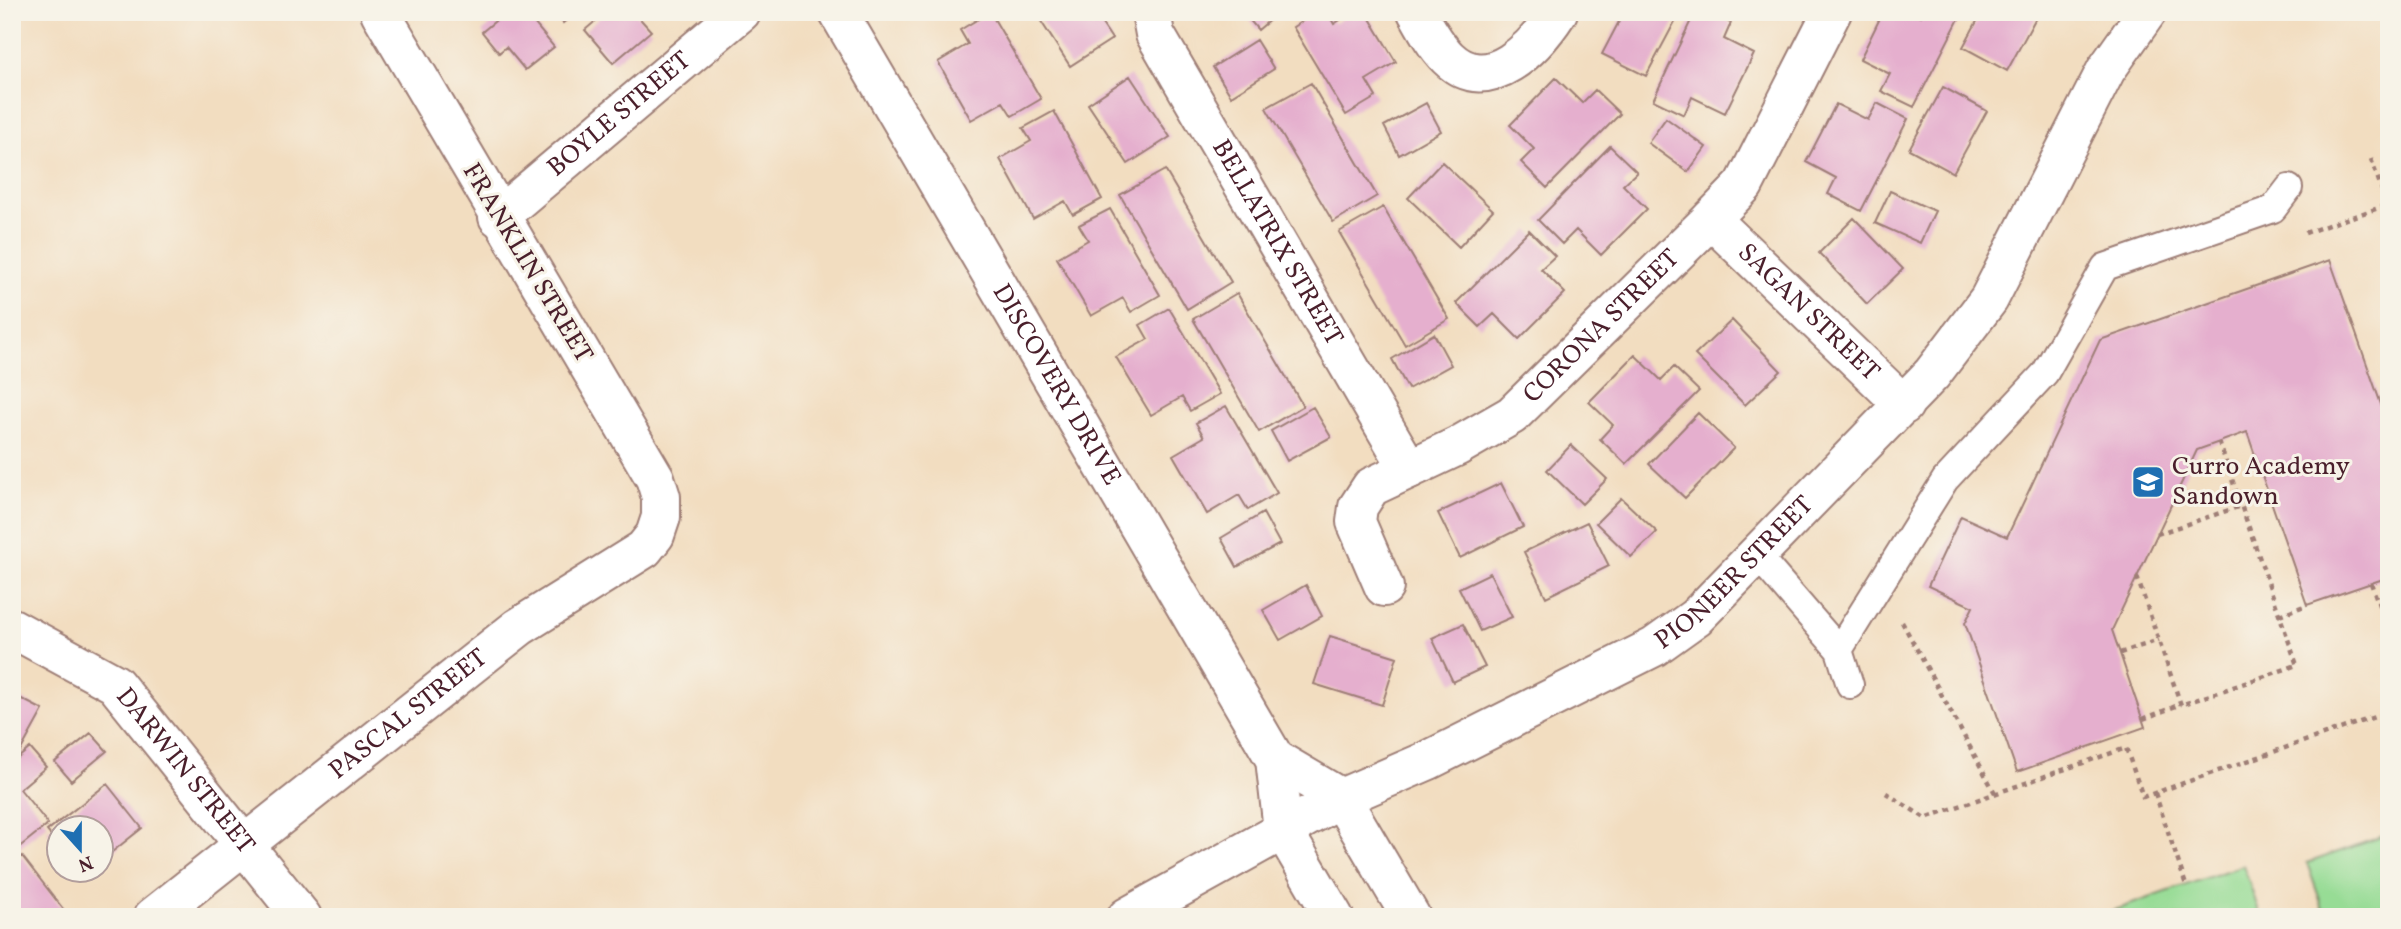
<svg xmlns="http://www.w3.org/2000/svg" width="2401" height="929" viewBox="0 0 2401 929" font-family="Vollkorn,serif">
  <rect width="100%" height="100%" fill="#f7f3e8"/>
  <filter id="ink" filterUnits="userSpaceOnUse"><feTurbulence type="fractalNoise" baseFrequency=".0143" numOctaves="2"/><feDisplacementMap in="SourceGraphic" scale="14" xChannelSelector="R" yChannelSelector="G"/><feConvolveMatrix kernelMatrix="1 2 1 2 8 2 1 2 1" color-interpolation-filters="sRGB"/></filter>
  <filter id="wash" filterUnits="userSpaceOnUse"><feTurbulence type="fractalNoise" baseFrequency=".00686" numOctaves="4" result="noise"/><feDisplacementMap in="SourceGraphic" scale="28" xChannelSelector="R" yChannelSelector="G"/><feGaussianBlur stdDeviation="1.57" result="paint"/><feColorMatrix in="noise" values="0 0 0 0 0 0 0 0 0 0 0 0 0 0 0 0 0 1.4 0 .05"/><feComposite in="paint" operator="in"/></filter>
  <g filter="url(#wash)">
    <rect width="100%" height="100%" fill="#f2ddc0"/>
    <path fill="#97dc95" stroke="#707e60" stroke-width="2" d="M2389 834V917H2326L2307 863Z
      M2243 865 2261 917H2095Z"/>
    <g id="blocks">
      <path fill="#e5afce" d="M506 12H525L554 47 525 70 506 47 499 53 482 32Z
        M553 12H576L563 23Z
        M606 12H634L651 31 613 63 585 30Z
        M990 12 1041 99 1012 116 1003 102 971 120 938 62 968 44 960 30Z
        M1035 12H1094L1112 39 1070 66Z
        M1243 12H1279L1258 30Z
        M1317 12H1327L1334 24 1352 12H1366L1396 62 1366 80 1376 97 1346 115 1293 27Z
        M1624 12 1679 14 1646 76 1602 54Z
        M1695 12H1710L1731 23 1724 39 1754 54 1725 113 1692 97 1684 115 1653 100Z
        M1883 12H1913L1921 16 1923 12 1961 15 1914 107 1881 91 1890 74 1860 59Z
        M1982 12H2039L2007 71 1963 47Z
        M1256 40 1274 69 1231 96 1213 67Z
        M1130 76 1170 137 1128 164 1088 104Z
        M1556 78 1582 103 1595 90 1620 114 1547 188 1521 162 1534 149 1510 125Z
        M1311 83 1377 196 1333 222 1266 108Z
        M1943 87 1987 111 1953 173 1909 149Z
        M1426 103 1441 131 1399 155 1384 126Z
        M1877 103 1908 119 1861 211 1828 194 1836 178 1806 162 1836 104 1868 120Z
        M1054 111 1102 199 1073 215 1065 201 1033 219 1000 159 1031 141 1023 128Z
        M1666 118 1706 147 1688 172 1648 143Z
        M1610 146 1637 172 1623 185 1647 209 1601 255 1576 230 1562 244 1538 220Z
        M1442 162 1493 210 1459 247 1408 198Z
        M1165 170 1231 282 1187 309 1120 195Z
        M1890 191 1935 211 1920 243 1875 223Z
        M1383 207 1449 319 1405 345 1339 232Z
        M1110 209 1160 295 1131 312 1123 298 1091 316 1057 258 1088 240 1079 225Z
        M1854 218 1903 269 1867 304 1819 253Z
        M1529 230 1555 256 1541 269 1565 293 1519 339 1494 314 1480 327 1456 303Z
        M2330 260 2389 427V577L2307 605 2247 432 2197 450 2112 630 2145 727 2017 772 1965 623 1973 607 1928 586 1961 516 2007 537 2100 340Z
        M1237 293 1303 406 1259 432 1193 319Z
        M1169 308 1220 394 1190 411 1182 397 1151 415 1116 357 1148 339 1140 325Z
        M1732 320 1781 371 1745 405 1695 355Z
        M1434 334 1451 365 1408 389 1392 359Z
        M1635 355 1661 380 1674 367 1699 391 1626 464 1600 439 1613 425 1589 402Z
        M1226 406 1277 493 1248 510 1239 495 1207 514 1173 455 1204 437 1196 423Z
        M1313 407 1331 437 1287 461 1271 431Z
        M1698 413 1734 448 1685 498 1649 464Z
        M1571 445 1607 479 1582 504 1547 470Z
        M1501 483 1523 527 1460 558 1438 513Z
        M1621 498 1657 532 1631 557 1596 523Z
        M1263 513 1280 544 1237 567 1221 538Z
        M1587 522 1609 566 1546 597 1524 552Z
        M1490 573 1512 617 1480 631 1459 588Z
        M1306 585 1322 616 1280 640 1263 610Z
        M1463 624 1485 667 1453 682 1432 638Z
        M1330 636 1397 657 1382 705 1314 684Z
        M12 694 43 710 16 759 12 757Z
        M91 733 107 751 71 781 55 762Z
        M30 748 46 767 20 789 48 824 12 853V763Z
        M107 784 142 828 102 860V828H60V847L47 831Z
        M22 856 67 914 64 917H12V864Z"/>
    </g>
  </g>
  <g filter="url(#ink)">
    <use href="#blocks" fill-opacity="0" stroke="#9e7e76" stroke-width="2"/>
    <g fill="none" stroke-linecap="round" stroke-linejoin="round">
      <defs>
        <path id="service" d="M1757 555 1839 650 1850 685
          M1839 650 1945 480 2045 373 2105 267 2273 209 2289 188"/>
        <g id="minor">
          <path id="s1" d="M838 12 1275 759 1283 830 1334 917"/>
          <path id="s2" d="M1151 12 1155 34 1409 469"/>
          <path d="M1417 12C1426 28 1435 45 1448 58 1489 98 1536 46 1558 12"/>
          <path id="s3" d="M498 217 741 12"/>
          <path id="s4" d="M1711 219 1904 405"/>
          <path id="s5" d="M1384 587 1356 522 1358 507 1371 487 1458 446 1512 415 1711 219 1744 185 1832 12"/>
          <path id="s6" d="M12 628 115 684 302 917"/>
          <path d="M1275 759 1341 798 1411 917"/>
          <path id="s7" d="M153 917 519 627 644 549 655 535 661 517V497L655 478 380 12"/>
          <path id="s8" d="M1127 917 1341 798 1429 760 1654 647 1696 617 1932 374 1989 299 2106 70 2147 12"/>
        </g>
      </defs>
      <use href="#service" stroke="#9e7e76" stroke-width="30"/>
      <use href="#minor" stroke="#9e7e76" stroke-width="42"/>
      <path stroke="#9e7e76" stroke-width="4.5" stroke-dasharray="5 5" stroke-linecap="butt" d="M2371 159 2389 210
        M2305 233 2387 205
        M2219 442 2241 505 2269 495
        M2157 534 2241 506
        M2137 577 2181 705 2297 665 2241 505
        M2371 583 2389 633
        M2279 615 2307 605
        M1902 622 1995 793
        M2120 653 2159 640
        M2384 714 2389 726
        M2143 719 2181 704
        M1886 793 1925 818 2126 748 2143 797 2389 712
        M2155 793 2186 885"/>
      <use href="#service" stroke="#fff" stroke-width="26"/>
      <use href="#minor" stroke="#fff" stroke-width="38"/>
    </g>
  </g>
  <defs>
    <symbol id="school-square" viewBox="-11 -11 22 22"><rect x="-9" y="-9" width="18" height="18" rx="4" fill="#1f6fb2" stroke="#f7f3e8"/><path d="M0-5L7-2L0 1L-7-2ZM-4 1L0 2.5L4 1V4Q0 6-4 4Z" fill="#fff"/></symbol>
  </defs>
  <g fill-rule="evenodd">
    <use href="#school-square" x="2129" y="463" width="38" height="38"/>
  </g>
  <g text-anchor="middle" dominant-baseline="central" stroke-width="6" stroke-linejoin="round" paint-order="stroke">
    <g font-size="26" fill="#4a1f2b" stroke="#f7f3e8">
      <text stroke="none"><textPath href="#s3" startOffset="159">BOYLE STREET</textPath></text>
      <text stroke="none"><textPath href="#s2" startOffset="264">BELLATRIX STREET</textPath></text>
      <text transform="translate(527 263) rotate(59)">FRANKLIN STREET</text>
      <text stroke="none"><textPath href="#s4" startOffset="135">SAGAN STREET</textPath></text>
      <text stroke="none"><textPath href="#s5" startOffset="394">CORONA STREET</textPath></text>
      <text stroke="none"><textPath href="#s1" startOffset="432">DISCOVERY DRIVE</textPath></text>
      <text stroke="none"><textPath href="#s8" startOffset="702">PIONEER STREET</textPath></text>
      <text stroke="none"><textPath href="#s7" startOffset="326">PASCAL STREET</textPath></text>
      <text stroke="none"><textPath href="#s6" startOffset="229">DARWIN STREET</textPath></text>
    </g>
    <g font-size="26" fill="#4a1f2b" stroke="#f7f3e8" text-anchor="start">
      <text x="2172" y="467">Curro Academy<tspan x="2172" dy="30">Sandown</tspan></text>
    </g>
  </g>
  <rect width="2401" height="929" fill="none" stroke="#f7f3e8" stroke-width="42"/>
  <g transform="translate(80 849) rotate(159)"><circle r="33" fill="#f7f3e8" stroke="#b29e9c" stroke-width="2"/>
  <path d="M0-5L12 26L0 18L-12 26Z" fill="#1f6fb2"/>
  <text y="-10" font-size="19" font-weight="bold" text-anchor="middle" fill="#4a1f2b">N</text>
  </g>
</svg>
